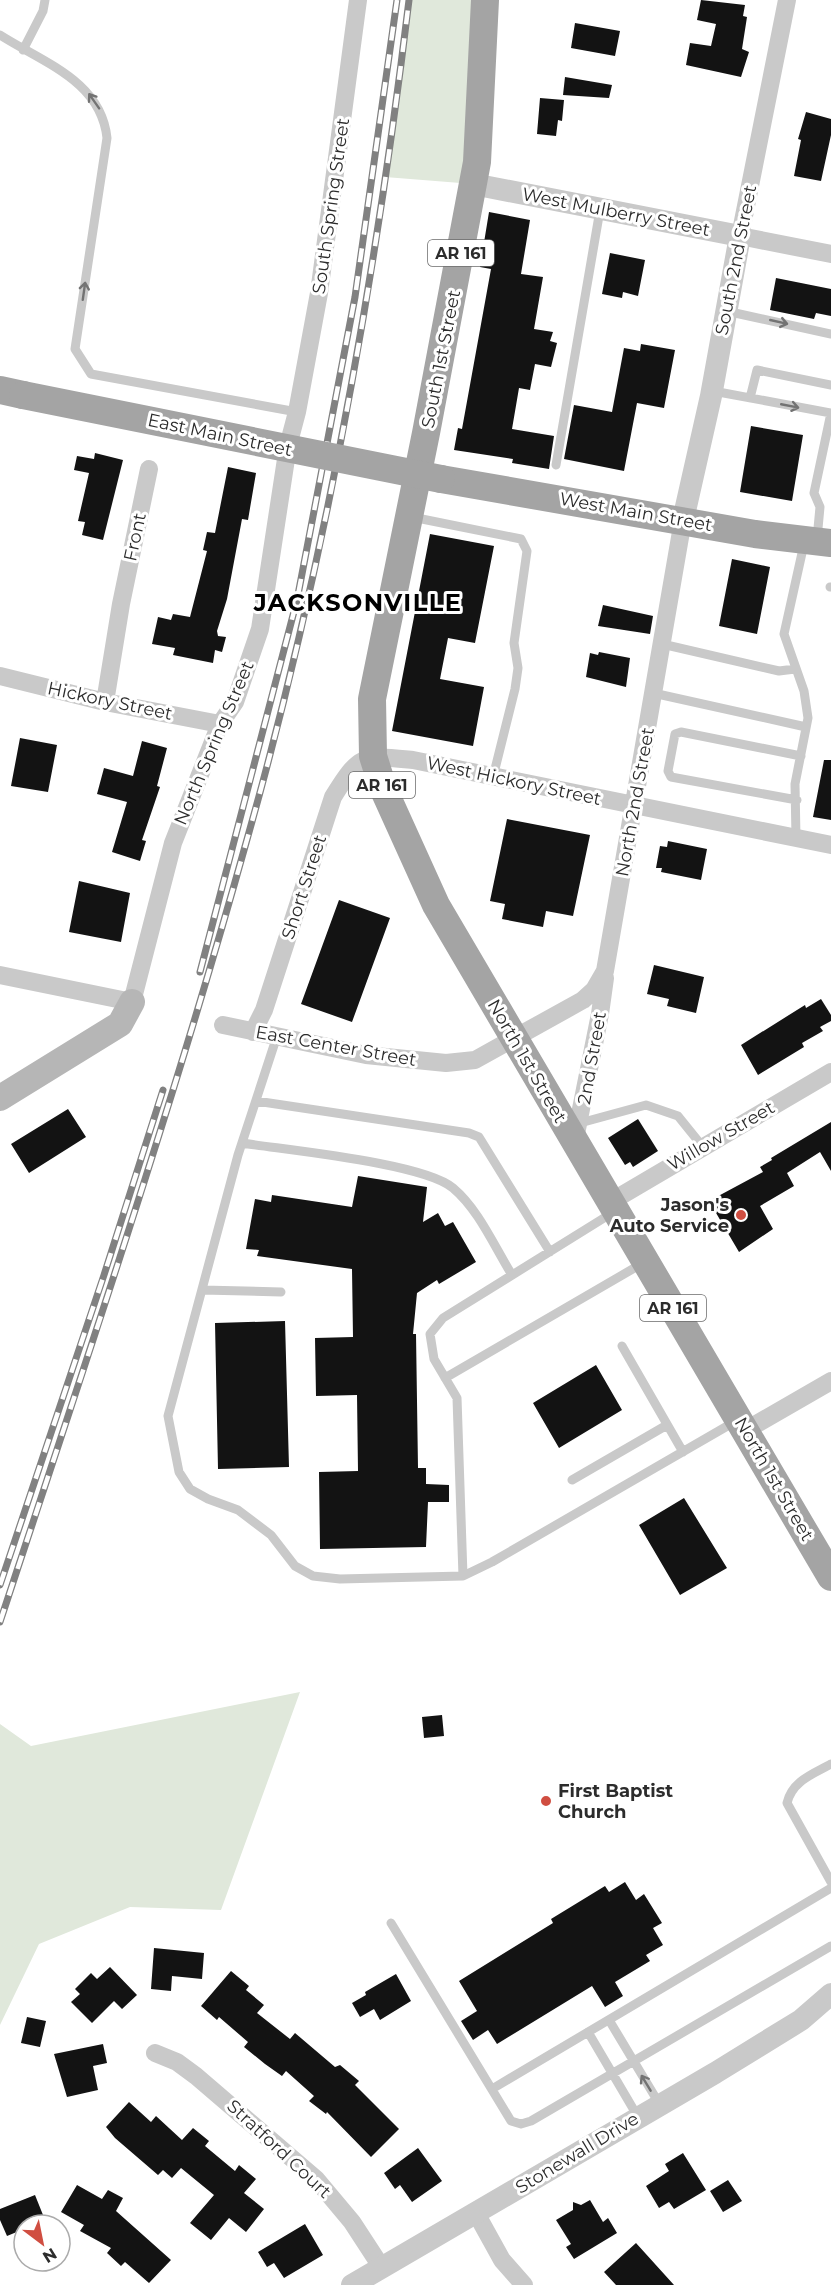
<svg xmlns="http://www.w3.org/2000/svg" width="831" height="2285" viewBox="0 0 831 2285" font-family="Montserrat,sans-serif">
  <rect width="100%" height="100%" fill="#fff"/>
  <path fill="#e0e8db" d="M409 0H485L473 184 385 177Z
    M300 1692 221 1910 130 1907 39 1944 0 2025V1724L31 1746Z"/>
  <path fill="#131313" d="M701 0 745 5 743 16 747 17 742 49 749 52 741 77 686 65 690 43 711 46 716 24 697 20Z
    M575 23 620 31 615 56 571 48Z
    M565 77 612 85 609 98 563 95Z
    M540 98 564 100 562 121 558 120 556 136 537 134Z
    M806 112 831 119V135L821 181 794 176 801 140 798 139Z
    M489 212 530 220 521 274 543 277 534 329 553 332 550 341 557 343 551 367 535 364 530 390 519 388 512 429 554 436 549 469 512 463 513 459 454 450 458 428 462 429 491 269 480 267Z
    M610 253 645 260 638 296 623 292 622 298 602 294Z
    M776 278 831 289V316L816 313 814 319 770 310Z
    M641 344 675 350 664 408 637 403 624 471 564 459 574 405 612 412 624 348 640 351Z
    M751 426 803 435 792 501 740 492Z
    M95 453 123 460 103 540 82 535 85 522 78 521 89 473 74 470 77 456 94 459Z
    M228 467 256 473 248 520 242 519 227 599 217 631 218 636 226 637 222 652 215 650 213 663 173 655 175 648 152 644 158 617 171 620 173 614 190 617 207 551 203 550 207 532 215 533Z
    M430 534 494 546 475 643 448 638 440 679 484 687 473 746 392 731Z
    M732 559 770 567 757 634 719 626Z
    M603 605 653 616 650 634 598 626Z
    M599 652 630 658 626 687 586 677 590 653 598 655Z
    M20 738 57 745 48 792 11 786Z
    M142 741 167 748 157 786 160 787 142 840 146 841 140 861 112 852 127 802 97 794 104 768 133 776Z
    M824 760H831V820L813 817Z
    M507 819 590 835 573 916 546 911 543 927 502 919 505 904 490 901Z
    M668 841 707 849 701 880 661 872 662 868H656L660 846 667 847Z
    M79 881 130 893 121 942 69 932Z
    M339 900 390 918 352 1022 301 1004Z
    M654 965 704 977 696 1013 667 1006 669 999 647 994Z
    M821 999 831 1015V1021L820 1027 823 1031 802 1043 804 1047 758 1075 741 1045 805 1005 806 1008Z
    M68 1109 86 1137 29 1173 11 1144Z
    M638 1119 658 1151 633 1167 630 1162 625 1165 608 1138Z
    M831 1122V1171L820 1152 787 1173 794 1186 760 1206 773 1229 739 1252 709 1201 763 1172 760 1167 772 1160 771 1158Z
    M358 1176 427 1187 423 1222 438 1213 445 1226 453 1222 476 1262 439 1284 437 1280 417 1293 413 1334H416L418 1468H426V1484L449 1485V1502H428L426 1547 320 1549 319 1472 358 1471 357 1395 316 1396 315 1338 353 1337 352 1269 257 1256 259 1250 246 1249 255 1199 271 1202 272 1195 352 1207Z
    M285 1321 289 1467 218 1469 215 1323Z
    M596 1365 622 1410 559 1448 533 1403Z
    M684 1498 727 1568 680 1595 639 1525Z
    M442 1715 444 1736 424 1738 422 1717Z
    M625 1882 636 1900 644 1894 662 1923 653 1928 663 1945 646 1955 650 1961 615 1982 623 1996 605 2007 592 1986 497 2044 488 2030 473 2040 461 2021 477 2011 459 1981 553 1923 551 1919 605 1886 609 1892Z
    M154 1948 204 1953 202 1979 172 1976 171 1991 151 1989Z
    M110 1967 137 1995 122 2009 114 2001 92 2023 71 2002 80 1994 75 1989 91 1973 97 1979Z
    M231 1971 249 1986 246 1990 264 2005 257 2013 290 2039 295 2033 335 2067 340 2065 359 2081 355 2085 399 2129 371 2157 327 2112 326 2114 309 2101 314 2096 286 2071 282 2076 265 2064 244 2047 248 2042 219 2017 217 2020 201 2006Z
    M396 1974 411 2001 380 2020 374 2009 360 2017 352 2003 366 1995 365 1992Z
    M27 2017 46 2021 40 2047 21 2043Z
    M103 2044 107 2063 93 2066 98 2090 67 2097 54 2054Z
    M129 2102 151 2122 156 2116 182 2140 193 2128 209 2141 205 2146 235 2171 239 2165 256 2179 244 2193 264 2209 246 2232 229 2218 211 2240 190 2223 214 2195 181 2168 172 2178 163 2170 158 2175 115 2138 106 2127Z
    M418 2148 442 2181 412 2202 400 2185 395 2189 384 2173Z
    M683 2153 706 2190 674 2209 669 2202 659 2208 646 2186 669 2171 665 2164Z
    M728 2180 742 2201 723 2212 710 2191Z
    M77 2185 102 2199 108 2190 123 2198 116 2211 171 2260 149 2283 125 2262 121 2266 107 2253 111 2248 80 2231 84 2225 61 2212Z
    M35 2195 47 2225H24V2229L7 2236 0 2220V2209Z
    M590 2200 603 2222 608 2218 617 2233 574 2259 566 2247 571 2244 556 2220 573 2210V2202L581 2205Z
    M305 2224 323 2255 284 2278 274 2263 267 2267 258 2252Z
    M636 2243 674 2285H616L604 2272Z"/>
  <g fill="none" stroke-linecap="round" stroke-linejoin="round">
    <path stroke="#c9c9c9" stroke-width="9" d="M0 35C44 63 101 81 107 138L75 349 91 374 297 412
      M23 50 43 11 45 0
      M726 311 831 334
      M713 391 831 413
      M750 398 757 370 831 385
      M556 465 600 210
      M412 517 521 539 527 551 514 643 518 668 515 689 493 777
      M817 539 820 507 814 493 831 413
      M830 587H831
      M662 644 779 671 795 669
      M653 693 806 727
      M797 800 671 777 668 771 675 734 681 732 801 756
      M796 838 795 784 808 718 804 691 784 634 804 544
      M277 1036 238 1155 168 1416 179 1472 190 1489 208 1499 238 1510 271 1535 295 1566 313 1576 340 1579 463 1576 492 1562 736 1421
      M256 1101 469 1133 479 1137 550 1252
      M580 1123 646 1105 678 1116 703 1147
      M242 1143C286 1150 424 1163 453 1188 479 1210 494 1246 512 1275
      M202 1290 281 1292
      M622 1346 683 1452
      M445 1378 643 1263
      M572 1480 667 1425
      M463 1576 457 1398 434 1359 430 1334 443 1318 612 1213
      M831 1764C813 1774 792 1781 787 1803L831 1882
      M391 1923 511 2121 521 2124 531 2121 831 1946
      M609 2020 660 2105
      M588 2032 638 2117
      M492 2089 831 1888"/>
    <path stroke="#c9c9c9" stroke-width="18" d="M787 0 740 236 831 254
      M0 676 105 702 220 724
      M105 702 121 604 149 469
      M0 975 132 1002 173 843 220 724 235 702 260 629 288 446 297 412 319 293 358 0
      M223 1025 366 1055 446 1063 475 1060 583 1000 594 990 605 971 683 520
      M253 1032 264 1010 333 797C360 753 363 755 413 760L831 845
      M574 1144 600 1014 605 978
      M612 1201 831 1072
      M746 1430 831 1381
      M155 2053 177 2062 196 2076 316 2179 352 2222 382 2268
      M476 2213 502 2260 524 2285"/>
    <path stroke="#c9c9c9" stroke-width="22" d="M473 184 740 236 711 396 683 520
      M352 2285 715 2073 801 2020 831 1994"/>
    <path stroke="#b6b6b6" stroke-width="26" d="M0 1098 120 1024 132 1002"/>
    <path stroke="#a4a4a4" stroke-width="28" d="M485 0 477 162 426 433 372 699 373 756 383 788 436 905 831 1577
      M0 390 23 395
      M441 479 755 534 831 543"/>
    <defs>
      <path id="rail" d="M200 972 297 600 355 297 397 0
        M0 1585 104 1275 163 1090
        M0 1622C85 1364 173 1105 246 843 324 568 375 284 409 0"/>
    </defs>
    <use href="#rail" stroke="#818181" stroke-width="7"/>
    <use href="#rail" stroke="#fff" stroke-width="4.5" stroke-dasharray="14" stroke-linecap="butt"/>
    <path stroke="#a4a4a4" stroke-width="28" d="M23 395 441 479"/>
  </g>
  <defs><path id="oneway-shaft" d="M-6 0H5M1.5-3L5.5 0L1.5 3" fill="none" stroke-width="1.6" stroke-linecap="round" stroke-linejoin="round" transform="scale(1.5)"/></defs>
  <g stroke="#737373">
    <use href="#oneway-shaft" transform="translate(94 101) rotate(-125)"/>
    <use href="#oneway-shaft" transform="translate(84 291) rotate(-82)"/>
    <use href="#oneway-shaft" transform="translate(779 322) rotate(13)"/>
    <use href="#oneway-shaft" transform="translate(790 406) rotate(11)"/>
    <use href="#oneway-shaft" transform="translate(646 2083) rotate(-121)"/>
  </g>
  <g fill="#d04e41" stroke="#fff" stroke-width="2">
    <circle cx="741" cy="1215" r="6"/>
    <circle cx="546" cy="1801" r="6"/>
  </g>
  <g text-anchor="middle" dominant-baseline="central" stroke-width="6" stroke-linejoin="round" paint-order="stroke">
    <g fill="#fff" stroke="#6b6b6b" stroke-width="1.5">
      <rect x="428" y="240" width="66" height="26" rx="4.5"/>
      <rect x="349" y="772" width="66" height="26" rx="4.5"/>
      <rect x="640" y="1295" width="66" height="26" rx="4.5"/>
    </g>
    <g font-size="16" font-weight="bold" fill="#2c2c2c">
      <text x="461" y="253">AR 161</text>
      <text x="382" y="785">AR 161</text>
      <text x="673" y="1308">AR 161</text>
    </g>
    <g font-size="18" fill="#2c2c2c" stroke="#fff">
      <text transform="translate(331 206) rotate(-82)">South Spring Street</text>
      <text transform="translate(616 212) rotate(11)">West Mulberry Street</text>
      <text transform="translate(736 260) rotate(-79)">South 2nd Street</text>
      <text transform="translate(441 359) rotate(-79)">South 1st Street</text>
      <text transform="translate(220 435) rotate(12)">East Main Street</text>
      <text transform="translate(636 512) rotate(10)">West Main Street</text>
      <text transform="translate(135 537) rotate(-78)">Front</text>
      <text transform="translate(110 701) rotate(12)">Hickory Street</text>
      <text transform="translate(214 743) rotate(-67)">North Spring Street</text>
      <text transform="translate(514 781) rotate(12)">West Hickory Street</text>
      <text transform="translate(635 802) rotate(-80)">North 2nd Street</text>
      <text transform="translate(304 887) rotate(-72)">Short Street</text>
      <text transform="translate(336 1046) rotate(10)">East Center Street</text>
      <text transform="translate(592 1058) rotate(-80)">2nd Street</text>
      <text transform="translate(527 1061) rotate(60)">North 1st Street</text>
      <text transform="translate(721 1136) rotate(-30)">Willow Street</text>
      <text transform="translate(774 1479) rotate(60)">North 1st Street</text>
      <text transform="translate(279 2149) rotate(43)">Stratford Court</text>
      <text transform="translate(577 2153) rotate(-31)">Stonewall Drive</text>
    </g>
    <g font-size="18" font-weight="bold" fill="#2c2c2c" stroke="#fff" text-anchor="end">
      <text x="729" y="1205">Jason's<tspan x="729" dy="21">Auto Service</tspan></text>
      <text x="558" y="1791" text-anchor="start">First Baptist<tspan x="558" dy="21">Church</tspan></text>
    </g>
    <g font-size="24" font-weight="bold" letter-spacing="1.5" fill="#000" stroke="#fff">
      <text x="358" y="602">JACKSONVILLE</text>
    </g>
  </g>
  <g transform="translate(42 2243) rotate(148)"><circle r="28" fill="#ffffff" stroke="#ababab" stroke-width="1.5"/>
  <path d="M0-4.5L10 22L0 15L-10 22Z" fill="#d04e41"/>
  <text y="-9" font-size="16" font-weight="bold" text-anchor="middle" fill="#2c2c2c">N</text>
  </g>
</svg>
